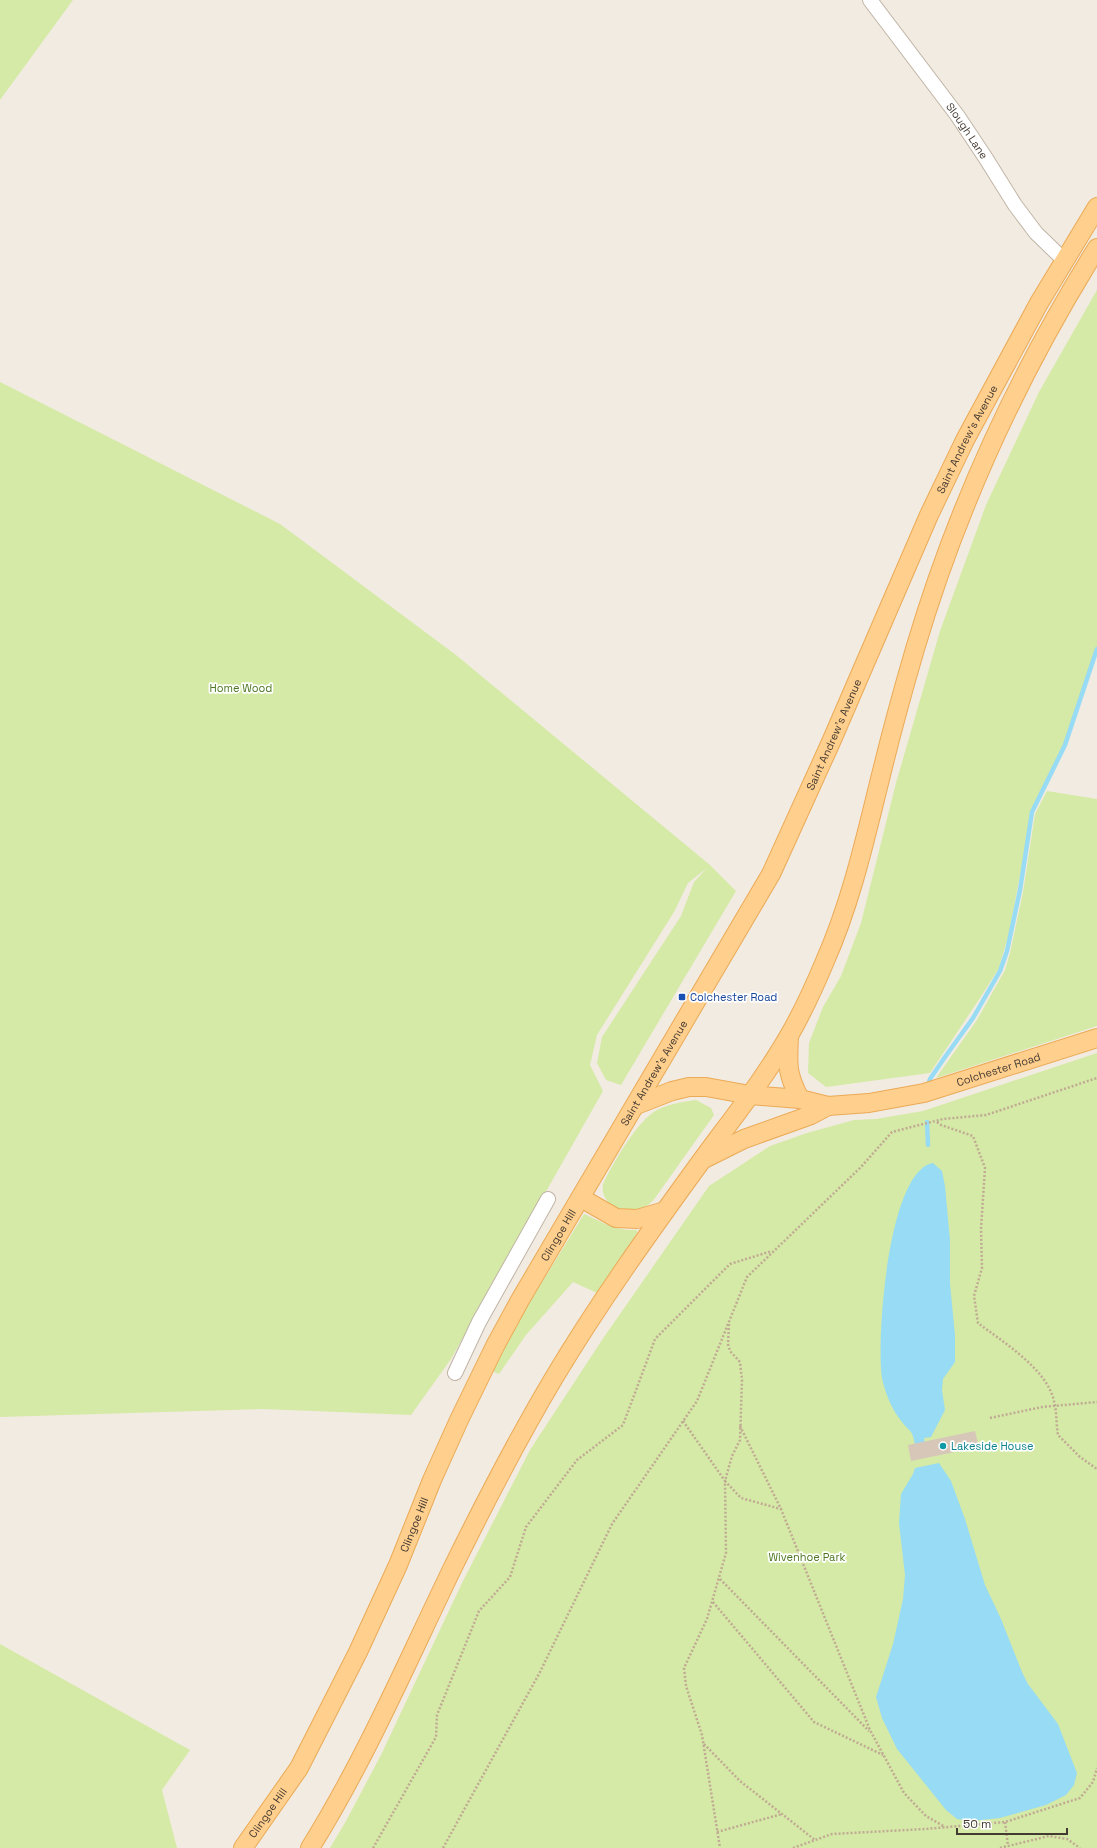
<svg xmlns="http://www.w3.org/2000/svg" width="1097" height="1848" viewBox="0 0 1097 1848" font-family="'Space Grotesk',sans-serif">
  <rect width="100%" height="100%" fill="#f2ebe1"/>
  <path fill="#d5eaa6" d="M0 0H73L0 100Z
    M1097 290V649L1065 745 1032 812 1009 933 999 968 982 995 930 1073 826 1087 808 1073 809 1043 823 1007 841 976 861 923 896 783 940 631 986 505 1039 392Z
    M0 382 280 524 456 655 710 865 736 891 621 1085 606 1080 597 1063 602 1037 681 916 694 882 707 868 688 883 674 912 597 1035 590 1065 603 1091 451 1359 411 1415 263 1409 0 1417Z
    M1047 791 1097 799V1026L936 1078 977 1020 1005 970 1010 953 1023 892 1035 814Z
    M1097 1053V1848H330L346 1821 381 1755 462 1583 530 1450 602 1340 709 1186 770 1146 807 1133 854 1120 876 1119 923 1111Z
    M696 1100 711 1108 714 1115 655 1198C653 1200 651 1203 648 1205 631 1218 599 1208 603 1184 613 1163 637 1121 657 1110 668 1104 683 1102 696 1100Z
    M584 1214C605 1223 614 1231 637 1230V1233L597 1293 573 1282 526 1335 499 1374 492 1371 514 1328Z
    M0 1644 190 1750 162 1790 177 1848H0Z"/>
  <path fill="#98dbf4" d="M933 1163 942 1171 945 1186 950 1240V1284L955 1335V1362L943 1379 942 1390 945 1410 931 1437 924 1438 925 1443 915 1445C912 1428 911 1434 902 1422 892 1410 885 1393 882 1378 876 1340 888 1170 933 1163Z
    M939 1463 951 1481 965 1519 985 1585 1001 1619 1022 1672 1028 1684 1058 1724 1077 1773 1074 1785 1066 1795 1046 1805 1000 1818 972 1821 957 1819 946 1810 897 1749 882 1718 876 1697 893 1644 903 1599 905 1575 899 1523 901 1494 913 1474 915 1468Z"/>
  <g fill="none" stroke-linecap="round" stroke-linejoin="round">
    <path stroke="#98dbf4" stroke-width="4.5" d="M928 1086 930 1079 945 1057 973 1018 1000 971 1007 951 1020 890 1032 812 1065 745 1097 649
      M927 1122 928 1145"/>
  </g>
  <path fill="#d7c7b9" d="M975 1431 979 1447 911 1461 908 1445Z"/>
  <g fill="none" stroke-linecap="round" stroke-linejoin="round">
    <defs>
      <g id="minor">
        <path id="s1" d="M870 0 957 115 985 157 1015 205 1036 233 1064 260"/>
        <path d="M455 1373 479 1322 548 1199"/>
      </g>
      <g id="major">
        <path d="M789 1036C788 1065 786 1072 800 1099"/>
        <path id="s2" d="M636 1105 672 1091 689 1087H706L750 1095 800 1099 828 1106 869 1103 924 1093 1097 1038"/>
        <path d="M706 1158 744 1139 811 1115 828 1106"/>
        <path d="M581 1198 616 1218 637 1219 665 1211"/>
        <path id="s3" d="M243 1848 299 1768 358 1652 398 1565 432 1480 459 1420 495 1346 520 1300 771 874 831 742 929 515 965 440 1039 303 1097 207"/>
        <path d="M310 1848C366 1758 407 1662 453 1567 485 1502 518 1438 555 1376 600 1301 651 1230 702 1160 732 1119 765 1078 790 1034 803 1011 815 985 825 961 852 900 866 835 882 771 892 730 903 690 915 649 957 507 1019 373 1097 248"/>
      </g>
    </defs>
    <use href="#minor" stroke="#c0b4a6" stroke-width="16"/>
    <use href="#major" stroke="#ebaa56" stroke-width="20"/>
    <path stroke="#c0aa94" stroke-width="2.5" stroke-dasharray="2 2" stroke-linecap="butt" d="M937 1122 941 1125 973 1136 985 1168 981 1229 982 1268 974 1296 978 1323C1003 1342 1047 1369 1054 1401 1057 1412 1056 1424 1058 1435L1080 1457 1097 1469
      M729 1324 728 1344 730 1351 740 1362 742 1380 740 1440 732 1456 725 1481 741 1498 781 1509
      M990 1418 1042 1407 1097 1402
      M683 1421 725 1481 726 1553 707 1619 684 1668 686 1686 702 1735 720 1848
      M740 1426 781 1509 870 1730 904 1793 926 1816 945 1827
      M720 1579 869 1731
      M713 1602 814 1722 883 1755
      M704 1744 740 1781 815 1840
      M1005 1822 1008 1846
      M717 1832 782 1814
      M373 1848 436 1737 437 1715 479 1611 510 1577 526 1527 577 1460 623 1425 655 1339 730 1264 772 1251
      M443 1848 540 1672 612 1524 697 1401 747 1277 861 1167 892 1132 943 1119 986 1115 1097 1078
      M793 1848 832 1834 925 1829 1005 1822 1080 1798 1093 1782 1097 1768
      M1000 1848 1049 1836 1067 1839 1080 1848"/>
    <use href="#minor" stroke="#fff" stroke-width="14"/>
    <use href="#major" stroke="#ffcf8d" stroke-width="18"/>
  </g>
  <rect fill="#1a4fb4" stroke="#fff" stroke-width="1.5" x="678" y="993" width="8" height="8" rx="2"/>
  <circle fill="#0f9aa8" stroke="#fff" stroke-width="1.5" cx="943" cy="1446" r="4"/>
  <g text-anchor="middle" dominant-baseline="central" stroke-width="3.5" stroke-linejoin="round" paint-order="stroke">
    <g font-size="11" fill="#433a32" stroke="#fff">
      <text stroke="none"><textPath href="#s1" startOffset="163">Slough Lane</textPath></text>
      <text stroke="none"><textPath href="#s3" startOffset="1587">Saint Andrew's Avenue</textPath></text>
      <text stroke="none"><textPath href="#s3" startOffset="1263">Saint Andrew's Avenue</textPath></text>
      <text stroke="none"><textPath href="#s2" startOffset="372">Colchester Road</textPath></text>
      <text stroke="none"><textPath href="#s3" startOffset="879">Saint Andrew's Avenue</textPath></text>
      <text stroke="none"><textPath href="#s3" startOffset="691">Clingoe Hill</textPath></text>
      <text stroke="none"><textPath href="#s3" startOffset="367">Clingoe Hill</textPath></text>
      <text stroke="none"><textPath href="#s3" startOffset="43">Clingoe Hill</textPath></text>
    </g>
    <g font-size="11" fill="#4e7822" stroke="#fff">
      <text x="241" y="688">Home Wood</text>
      <text x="807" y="1557">Wivenhoe Park</text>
    </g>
    <g font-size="11" fill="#164399" stroke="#fff" text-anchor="start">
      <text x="690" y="997">Colchester Road</text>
    </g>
    <g font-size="11" fill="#0d838f" stroke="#fff" text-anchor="start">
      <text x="951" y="1446">Lakeside House</text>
    </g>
  </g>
  <path d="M957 1828v6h110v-6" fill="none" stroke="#433a32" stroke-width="2"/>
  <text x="963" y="1828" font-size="12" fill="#433a32" stroke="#ffffff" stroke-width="3" paint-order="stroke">50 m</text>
</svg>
